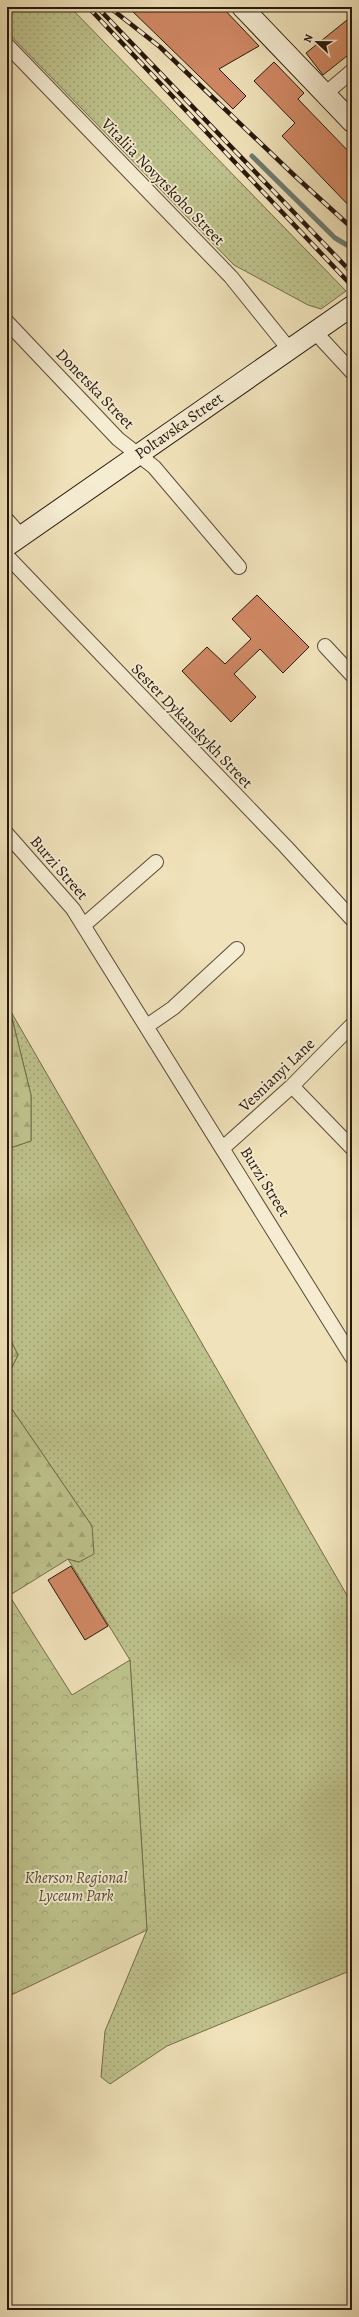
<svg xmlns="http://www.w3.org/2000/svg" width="359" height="2317" viewBox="0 0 359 2317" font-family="Alegreya,serif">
  <defs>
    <pattern id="grass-dots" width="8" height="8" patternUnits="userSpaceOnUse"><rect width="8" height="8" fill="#bec28c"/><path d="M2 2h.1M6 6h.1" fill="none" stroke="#a3a678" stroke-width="1.8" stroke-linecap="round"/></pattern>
    <pattern id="forest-firs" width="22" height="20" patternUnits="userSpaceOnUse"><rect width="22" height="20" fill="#bec28c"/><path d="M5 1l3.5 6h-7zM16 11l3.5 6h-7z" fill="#a3a678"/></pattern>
    <pattern id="park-crowns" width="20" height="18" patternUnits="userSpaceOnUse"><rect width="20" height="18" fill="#bec28c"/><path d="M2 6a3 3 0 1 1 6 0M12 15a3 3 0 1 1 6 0" fill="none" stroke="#a3a678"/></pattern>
  </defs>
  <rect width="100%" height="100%" fill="#f0e2ba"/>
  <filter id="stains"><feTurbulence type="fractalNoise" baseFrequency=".005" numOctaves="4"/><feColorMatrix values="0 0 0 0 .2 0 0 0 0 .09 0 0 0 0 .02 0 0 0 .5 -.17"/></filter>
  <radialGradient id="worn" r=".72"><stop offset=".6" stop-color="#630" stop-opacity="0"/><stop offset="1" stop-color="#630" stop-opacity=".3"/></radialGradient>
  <path fill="url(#grass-dots)" stroke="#736d4c" d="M7 7H70L346 291 321 309 308 305 234 265 7 32Z
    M10 1010 352 1604V1970L167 2046 110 2084 101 2077 105 2031 147 1930 130 1660 68 1559 79 1562 92 1526 7 1402V1377L18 1355 7 1333V1149L31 1141V1095Z"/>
  <path fill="url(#forest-firs)" stroke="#736d4c" d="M7 1006 10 1010 31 1095V1141L7 1149Z
    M7 1333 18 1355 7 1377Z
    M7 1402 92 1526 94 1554 79 1562 68 1559 10 1595 7 1592Z"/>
  <path fill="url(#park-crowns)" stroke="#736d4c" d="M7 1592 72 1695 130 1660 147 1930 7 1997Z"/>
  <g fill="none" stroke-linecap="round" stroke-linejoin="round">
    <path stroke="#6d7b72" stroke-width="5" d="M252 156 335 238 352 248"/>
  </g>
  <path fill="#d18965" stroke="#28180d" d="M128 7H222L259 46 219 69 246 96 233 109Z
    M352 16V52L323 75 306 53Z
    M274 62 304 93 298 99 352 155V209L282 136 295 123 254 81Z
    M257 595 309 647 283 673 260 649 234 674 256 697 231 722 182 671 207 647 225 664 251 639 232 619Z
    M71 1566 108 1626 85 1640 48 1580Z"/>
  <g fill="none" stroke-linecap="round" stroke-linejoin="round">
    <defs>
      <path id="street" d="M7 45 231 277 289 349
        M325 94 352 71
        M7 322 118 439 154 467 239 567
        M315 332 352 372
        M7 520 21 536
        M7 556 286 847 352 919
        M325 646 352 675
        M7 834 73 909 352 1357
        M84 925 156 862
        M147 1026 173 1008 237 949
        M292 1086 352 1148
        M224 1147 292 1086 352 1025"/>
      <path id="secondary" d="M242 7 352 122
        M7 546 352 306"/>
    </defs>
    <use href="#street" stroke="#5a4a38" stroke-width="16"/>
    <use href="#secondary" stroke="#28180d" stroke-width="22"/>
    <use href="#street" stroke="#f5ecd2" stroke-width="14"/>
    <use href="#secondary" stroke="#f5ecd2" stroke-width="20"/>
    <defs>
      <path id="rail" d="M88 7 352 286
        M97 7 352 273
        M109 7 160 47 296 177 352 228"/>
    </defs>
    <use href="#rail" stroke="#28180d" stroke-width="4.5"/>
    <use href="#rail" stroke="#f5ecd2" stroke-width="3" stroke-dasharray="9" stroke-linecap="butt"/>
  </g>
  <g text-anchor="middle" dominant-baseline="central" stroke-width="3.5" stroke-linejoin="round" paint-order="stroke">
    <g font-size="16" fill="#28180d" stroke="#f5ecd2">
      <text transform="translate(163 182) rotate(46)">Vitaliia Novytskoho Street</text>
      <text transform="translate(95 389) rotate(46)">Donetska Street</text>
      <text transform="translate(179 426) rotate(-35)">Poltavska Street</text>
      <text transform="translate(192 726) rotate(46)">Sester Dykanskykh Street</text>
      <text transform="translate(59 868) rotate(49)">Burzi Street</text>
      <text transform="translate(277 1075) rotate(-44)">Vesnianyi Lane</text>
      <text transform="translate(265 1182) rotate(58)">Burzi Street</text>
    </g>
    <g font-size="16" font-style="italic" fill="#554b33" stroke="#f5ecd2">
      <text x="76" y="1878">Kherson Regional<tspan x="76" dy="18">Lyceum Park</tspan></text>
    </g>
  </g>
  <rect width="359" height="2317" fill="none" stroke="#f0e2ba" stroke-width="24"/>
  <rect x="8" y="8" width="343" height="2301" fill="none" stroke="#28180d" stroke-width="2"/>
  <rect x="12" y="12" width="335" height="2293" fill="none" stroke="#28180d"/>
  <g transform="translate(317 42) rotate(292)" stroke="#f5ecd2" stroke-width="3" paint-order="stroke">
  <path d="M0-3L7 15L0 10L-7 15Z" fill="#28180d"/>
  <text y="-6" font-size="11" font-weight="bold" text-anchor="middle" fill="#28180d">N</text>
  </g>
  <rect width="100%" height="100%" filter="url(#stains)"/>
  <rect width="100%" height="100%" fill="url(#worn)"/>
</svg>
